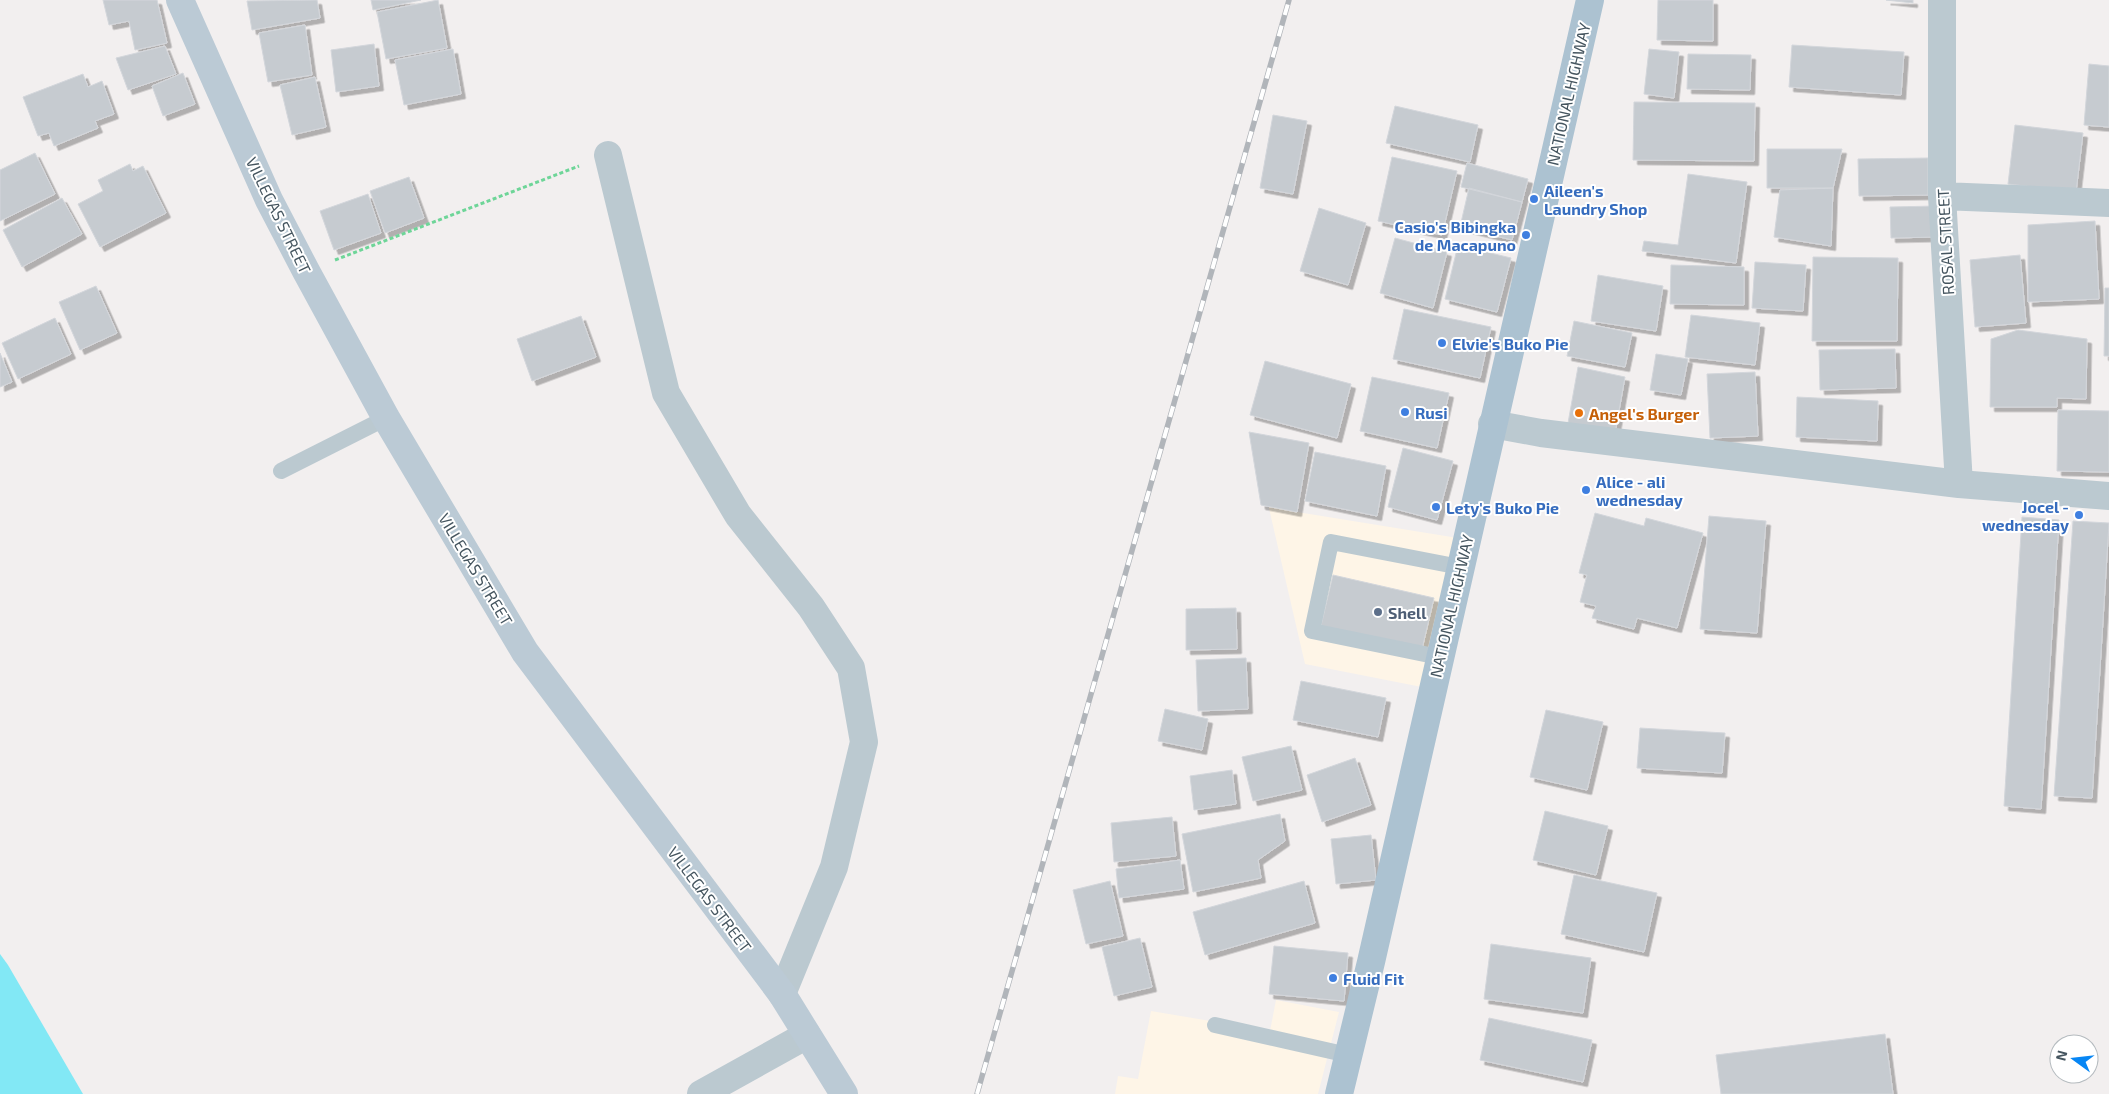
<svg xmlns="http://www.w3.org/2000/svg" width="2109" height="1094" viewBox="0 0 2109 1094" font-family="'Exo 2',sans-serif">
  <defs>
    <filter id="shadow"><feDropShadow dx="4.5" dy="4.5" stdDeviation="0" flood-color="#0004"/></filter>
  </defs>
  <rect width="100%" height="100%" fill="#f2efef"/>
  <path fill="#fef5e7" d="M1268 504 1297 512 1464 539 1432 689 1305 664Z
    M1276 1000 1339 1012 1318 1094H1115L1118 1076 1138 1079 1151 1011 1270 1031Z"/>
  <path fill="#82e8f5" d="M0 954 8 965 83 1094H0Z"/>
  <path fill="#c6cbd0" stroke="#d3d6db" filter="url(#shadow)" d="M103 0H157L167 43 135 50 129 21 109 25Z
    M317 0 320 18 252 30 247 1Z
    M371 0H421L373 10Z
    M438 0 447 48 386 59 377 12Z
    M1658 0H1713V41L1657 40Z
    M1886 0H1913V3Z
    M305 25 312 75 268 82 259 33Z
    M374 44 379 86 336 92 331 50Z
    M1792 45 1904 52 1901 95 1789 87Z
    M165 46 176 74 128 90 116 58Z
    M453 49 461 94 404 105 395 60Z
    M1649 49 1679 52 1674 98 1644 94Z
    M1688 54 1751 55 1750 90 1687 89Z
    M2089 64 2109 66V127L2084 125Z
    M183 73 195 104 163 116 152 86Z
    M83 74 88 87 102 81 114 114 95 121 98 128 54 146 49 133 38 136 23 97Z
    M315 77 326 127 292 135 280 85Z
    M1634 102 1755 103 1754 161 1633 160Z
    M1395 106 1478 125 1470 162 1386 143Z
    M1273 115 1307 121 1293 194 1260 188Z
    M2015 125 2083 133 2076 192 2008 184Z
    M1767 149H1842L1833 188H1767Z
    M35 153 55 194 0 221V170Z
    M1392 157 1457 171 1442 235 1378 221Z
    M1928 158V195L1859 196 1858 159Z
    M1467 163 1528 179 1522 202 1461 187Z
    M130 164 133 171 143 166 166 213 100 247 78 204 103 191 98 180Z
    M1688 174 1747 182 1736 263 1642 251 1644 241 1678 245Z
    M409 177 424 218 385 233 370 191Z
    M1469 188 1522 202 1512 240 1460 227Z
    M1833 188 1831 246 1774 237 1780 190Z
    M368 194 381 233 334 250 320 211Z
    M62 198 82 234 22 267 3 230Z
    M1935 206V237L1891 238 1890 207Z
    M1319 208 1366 223 1348 285 1300 271Z
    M2095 221 2099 299 2028 302V225Z
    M1395 238 1447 252 1433 308 1380 293Z
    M1458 245 1511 258 1497 312 1445 299Z
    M2020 255 2026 323 1975 327 1970 260Z
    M1813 257 1898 258 1897 341H1812Z
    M1755 262 1806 265 1803 311 1752 308Z
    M1671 265 1744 267V305L1670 304Z
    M1598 275 1663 286 1656 331 1591 321Z
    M96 286 117 333 80 350 59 302Z
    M2105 288H2109V356H2104Z
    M1404 309 1491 327 1480 378 1393 359Z
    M1691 315 1760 323 1755 365 1685 357Z
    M581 316 596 357 532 381 517 339Z
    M55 318 71 354 18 379 2 343Z
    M1574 321 1632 333 1625 367 1567 356Z
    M2018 330 2087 339 2086 399 2057 398V407H1990L1991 339Z
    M1895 349 1896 388 1820 390 1819 350Z
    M0 353 12 382 0 387Z
    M1656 354 1688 359 1681 395 1650 390Z
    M1265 361 1351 384 1337 438 1250 415Z
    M1578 367 1625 377 1615 433 1568 423Z
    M1755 372 1758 436 1710 438 1707 374Z
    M1372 377 1449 393 1437 448 1360 431Z
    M1797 397 1878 401 1877 441 1796 437Z
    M2058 410 2109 411V472L2057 471Z
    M1249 432 1309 443 1297 512 1261 505Z
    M1403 448 1453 461 1437 520 1388 507Z
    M1315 452 1386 466 1377 516 1305 501Z
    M1595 513 1644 526 1646 518 1703 533 1677 628 1637 618 1634 629 1592 618 1596 606 1580 602 1587 575 1579 573Z
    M1709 516 1766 521 1757 633 1700 629Z
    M2022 517 2059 520 2041 809 2004 806Z
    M2073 521 2109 523 2092 798 2054 796Z
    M1333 575 1434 598 1422 649 1321 626Z
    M1236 608 1237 649 1186 650V609Z
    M1246 658 1248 709 1198 711 1196 660Z
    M1301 681 1386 698 1378 737 1293 720Z
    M1165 709 1208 719 1202 750 1158 741Z
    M1546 710 1603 722 1587 790 1530 777Z
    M1640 728 1725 733 1722 773 1637 768Z
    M1291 746 1302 790 1253 801 1242 757Z
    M1355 758 1371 805 1322 822 1307 775Z
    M1232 770 1236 804 1194 810 1190 776Z
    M1545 811 1608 826 1596 875 1533 860Z
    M1280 814 1285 841 1258 860 1261 878 1193 892 1182 834Z
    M1172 817 1176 856 1114 862 1111 823Z
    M1371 835 1376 880 1336 884 1331 839Z
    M1180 860 1184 889 1119 898 1116 869Z
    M1574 875 1657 893 1644 952 1561 934Z
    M1110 881 1123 936 1086 944 1073 890Z
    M1304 881 1315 923 1205 955 1193 912Z
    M1140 938 1152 987 1114 996 1102 947Z
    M1491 944 1591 958 1583 1013 1484 999Z
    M1274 946 1348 953 1344 1001 1269 994Z
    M1489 1018 1592 1040 1583 1082 1480 1060Z
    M1885 1034 1893 1094H1721L1716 1055Z"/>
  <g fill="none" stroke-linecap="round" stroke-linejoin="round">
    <path stroke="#6ed598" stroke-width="3" stroke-dasharray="4 2.5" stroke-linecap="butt" d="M335 260 579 166"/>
    <path stroke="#bbc9d0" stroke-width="16" d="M281 471 386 418
      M1439 657 1312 631 1331 542 1460 567
      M1215 1025 1348 1055"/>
    <path stroke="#bbc9d0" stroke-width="28" d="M1942 0V196L1959 484
      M608 155 666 393 738 515 811 607 851 668 864 742 834 867 782 994
      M1942 196 2109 203
      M1492 424 1541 433 1959 484 2109 496
      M701 1094 807 1035"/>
    <path stroke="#bbcad5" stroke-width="28" d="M180 0 269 200 306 271 386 418 525 652 782 994 844 1094"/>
    <path stroke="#acc2d1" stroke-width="28" d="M1339 1094 1371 962 1590 0"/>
    <defs>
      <path id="rail" d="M977 1094 1289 0"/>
    </defs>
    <use href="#rail" stroke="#b1b5ba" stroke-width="5.5"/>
    <use href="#rail" stroke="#fff" stroke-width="4" stroke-dasharray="11" stroke-linecap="butt"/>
  </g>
  <g fill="#3f7fe0" stroke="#fff" stroke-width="2">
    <circle cx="1534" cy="199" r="5"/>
    <circle cx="1526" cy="235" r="5"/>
    <circle cx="1442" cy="343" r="5"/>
    <circle cx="1405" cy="412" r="5"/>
    <circle cx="1586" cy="490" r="5"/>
    <circle cx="1436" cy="507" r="5"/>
    <circle cx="2079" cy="515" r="5"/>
    <circle cx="1333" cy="978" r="5"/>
  </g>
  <circle fill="#e8710a" stroke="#fff" stroke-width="2" cx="1579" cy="413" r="5"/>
  <circle fill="#5c6f8a" stroke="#fff" stroke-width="2" cx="1378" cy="612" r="5"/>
  <g text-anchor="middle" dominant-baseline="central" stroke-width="4" stroke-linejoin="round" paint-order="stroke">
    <g font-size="16" fill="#45555f" stroke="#fff">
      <text transform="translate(1568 94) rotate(-77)">NATIONAL HIGHWAY</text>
      <text transform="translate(279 215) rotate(64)">VILLEGAS STREET</text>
      <text transform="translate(1945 242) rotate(-93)">ROSAL STREET</text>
      <text transform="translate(476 569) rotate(59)">VILLEGAS STREET</text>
      <text transform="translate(1451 606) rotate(-77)">NATIONAL HIGHWAY</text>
      <text transform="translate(710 899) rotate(53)">VILLEGAS STREET</text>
    </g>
    <g font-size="16" font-weight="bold" fill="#366cbe" stroke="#fff" text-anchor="start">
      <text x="1544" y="190">Aileen's<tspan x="1544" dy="18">Laundry Shop</tspan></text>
      <text x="1516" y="226" text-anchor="end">Casio's Bibingka<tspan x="1516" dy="18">de Macapuno</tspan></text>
      <text x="1452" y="343">Elvie's Buko Pie</text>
      <text x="1415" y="412">Rusi</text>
      <text x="1596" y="481">Alice - ali<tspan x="1596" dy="18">wednesday</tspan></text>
      <text x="2069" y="506" text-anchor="end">Jocel -<tspan x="2069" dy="18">wednesday</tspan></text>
      <text x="1446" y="507">Lety's Buko Pie</text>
      <text x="1343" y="978">Fluid Fit</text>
    </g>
    <g font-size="16" font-weight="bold" fill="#c56008" stroke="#fff" text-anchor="start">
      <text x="1589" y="413">Angel's Burger</text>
    </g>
    <g font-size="16" font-weight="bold" fill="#4e5e75" stroke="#fff" text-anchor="start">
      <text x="1388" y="612">Shell</text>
    </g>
  </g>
  <g transform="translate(2074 1059) rotate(285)"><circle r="24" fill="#ffffff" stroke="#b5bbbf"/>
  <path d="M0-4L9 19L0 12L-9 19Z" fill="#0786f4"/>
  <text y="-8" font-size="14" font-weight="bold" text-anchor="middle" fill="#45555f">N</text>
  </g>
</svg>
